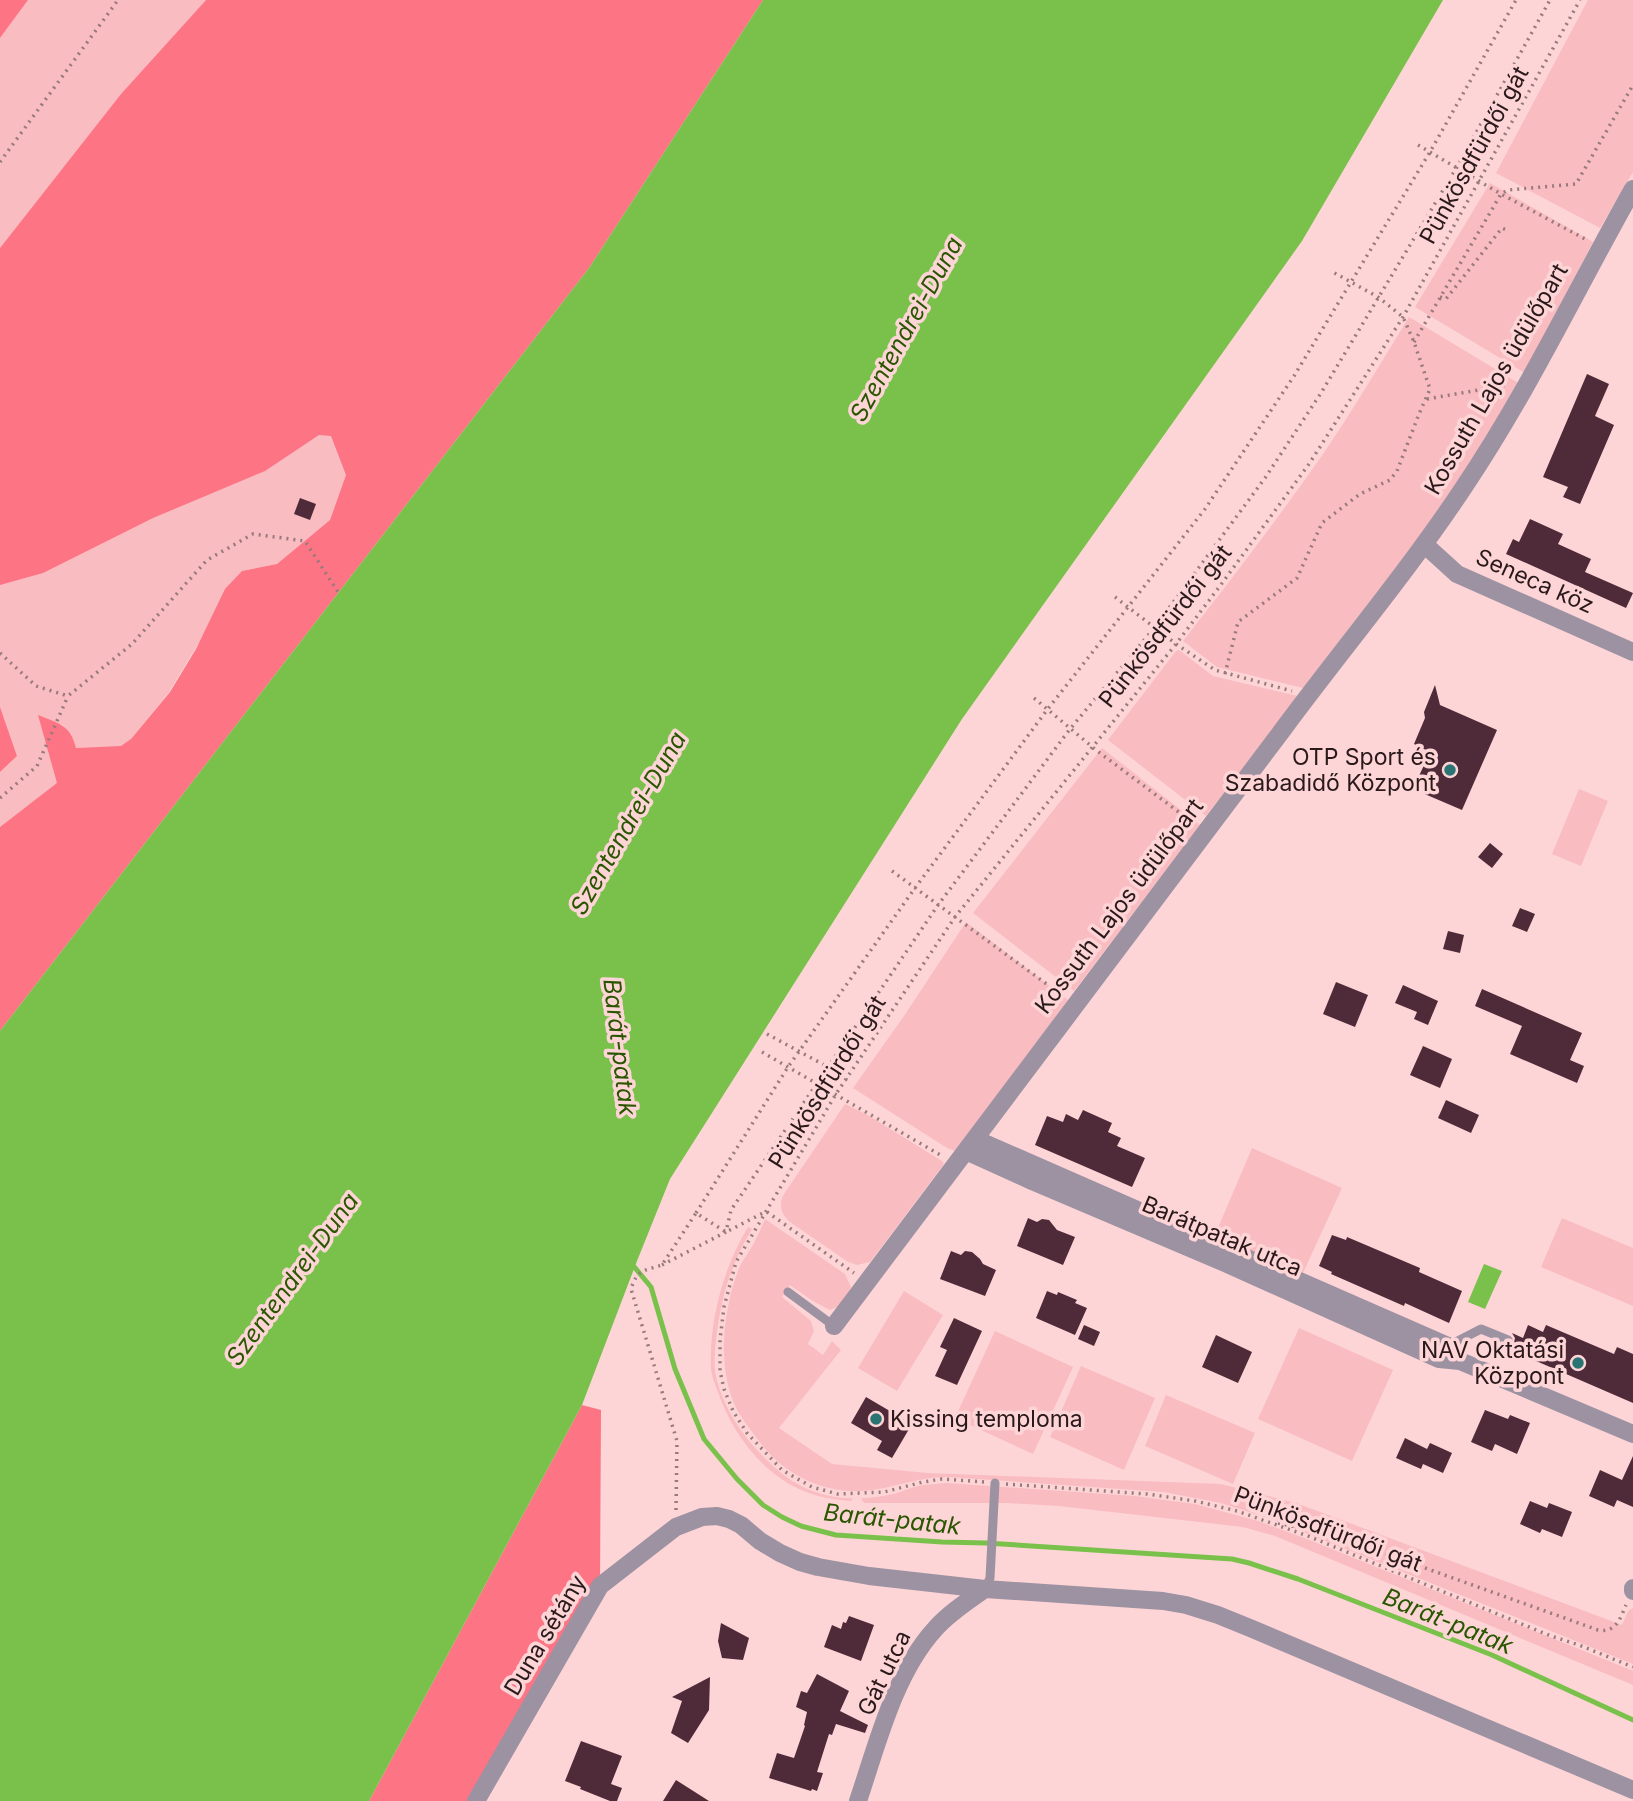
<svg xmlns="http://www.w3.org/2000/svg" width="1633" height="1801" viewBox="0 0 1633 1801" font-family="Inter,sans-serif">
  <rect width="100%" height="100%" fill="#fed5d7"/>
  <path fill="#f9bcc0" d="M28 0H206L121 94 0 248V38Z
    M1588 0H1633V172L1600 228 1496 173Z
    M1490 183 1593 242 1525 373 1415 307Z
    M0 281 471 293 346 475 330 520 277 564 242 571 169 692 131 739 121 747 75 748 64 726 39 716 58 783 0 827V772L17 756 0 707Z
    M1409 317 1520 384C1488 436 1457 488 1420 536 1382 587 1341 637 1303 688L1217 667 1183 641C1230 581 1277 520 1321 457 1352 412 1380 364 1409 317Z
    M1179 650 1213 676 1298 696 1206 816 1108 740 1176 651Z
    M1102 748 1200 825 1074 991 973 913Z
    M1579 789 1608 801 1581 866 1552 854Z
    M966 922 1068 1000 955 1151 947 1148 853 1088 904 1016Z
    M845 1104 866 1114 942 1161 944 1164 870 1262 857 1265 848 1262 790 1222C781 1214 778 1205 784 1194Z
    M1252 1148 1342 1188 1303 1273 1215 1235Z
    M1562 1218 1633 1248V1306L1541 1267Z
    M765 1219 845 1274 851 1287 844 1304 830 1310 813 1301 790 1285 782 1297 811 1321 814 1331 808 1344 823 1355 832 1341 841 1350 779 1428 832 1464 928 1473 1221 1484 1296 1503 1622 1625 1628 1611 1633 1608V1664L1271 1519 1221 1503 1163 1492 949 1477C915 1476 884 1493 849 1491 814 1489 780 1470 759 1441 750 1429 739 1416 733 1401 717 1361 724 1305 740 1266 744 1258 750 1251 754 1243 758 1235 762 1227 765 1219Z
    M748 1227 752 1229C730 1266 721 1297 716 1340 715 1350 714 1361 715 1372 721 1403 740 1433 762 1455 784 1478 803 1491 835 1497 854 1500 875 1498 894 1494 904 1491 914 1486 924 1485 931 1484 939 1484 946 1483L1135 1496 1195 1504 1258 1521 1307 1539 1631 1670 1633 1671V1685L1275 1536 1243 1527 1059 1506 1007 1503H864L861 1498 852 1499V1501C834 1500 816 1497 799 1489 761 1472 731 1431 718 1392 715 1384 711 1375 711 1366 709 1321 724 1266 748 1227Z
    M904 1291 943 1315 897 1391 858 1368Z
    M1299 1328 1393 1370 1352 1461 1258 1419Z
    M995 1331 1073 1367 1033 1454 955 1418Z
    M1081 1366 1155 1398 1124 1470 1050 1437Z
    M1166 1395 1255 1433 1233 1484 1145 1446Z"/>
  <path fill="#fd7485" d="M0 0H28L0 38Z
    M206 0H763L589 268 0 1031V827L57 783 38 715C59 724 70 724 76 748L121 746 131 739 170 692 196 649 225 589 242 571 277 564 330 520 346 475 331 436 319 435 265 471 153 518 43 573 0 585V248L121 94Z
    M0 707 17 756 0 772Z
    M582 1405 601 1410 600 1586 476 1801H369Z"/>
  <path fill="#7ac14c" d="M763 0H1443L1302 241 962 719 670 1179 637 1261 582 1405 369 1801H0V1031L589 268Z
    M1484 1264 1502 1271 1485 1309 1468 1302Z"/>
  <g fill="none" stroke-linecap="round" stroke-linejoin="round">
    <path stroke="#7ac14c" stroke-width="5" d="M631 1263 651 1287 675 1369 704 1439 737 1479 763 1505 782 1517 801 1526 836 1535 942 1542 986 1543 1232 1559 1249 1563 1298 1579 1492 1655 1633 1720"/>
  </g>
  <path fill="#4f2b39" d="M1587 374 1609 384 1595 416 1614 425 1580 504 1563 497 1568 487 1543 477Z
    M300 498 316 504 310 520 294 514Z
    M1530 519 1563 534 1558 544 1591 559 1585 572 1633 593 1626 608 1506 554 1513 539 1519 542Z
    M1435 685 1440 705 1497 730 1462 810 1413 789 1430 752 1414 744 1425 718 1424 712Z
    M1490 843 1503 854 1492 868 1478 857Z
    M1520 908 1535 914 1527 932 1512 926Z
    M1448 931 1464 935 1460 953 1443 949Z
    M1336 982 1368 995 1355 1027 1323 1014Z
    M1403 985 1438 1001 1428 1025 1414 1019 1417 1012 1395 1003Z
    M1482 989 1582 1033 1570 1060 1584 1066 1577 1083 1510 1054 1522 1026 1475 1006Z
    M1423 1046 1452 1059 1440 1088 1410 1075Z
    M1446 1100 1479 1115 1471 1133 1438 1118Z
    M1083 1110 1112 1123 1108 1132 1121 1138 1117 1146 1145 1158 1132 1187 1035 1145 1047 1116 1063 1122 1066 1114 1078 1120Z
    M1028 1218 1037 1222 1042 1219 1049 1220 1057 1230 1075 1237 1063 1265 1017 1246Z
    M1332 1235 1346 1240 1347 1237 1420 1268 1419 1272 1462 1291 1449 1323 1405 1303 1404 1306 1331 1274 1332 1272 1319 1266Z
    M951 1251 961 1255 965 1251 972 1252 980 1259 983 1264 996 1270 985 1296 940 1279Z
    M1047 1291 1057 1295 1058 1292 1077 1300 1075 1303 1087 1308 1075 1335 1036 1318Z
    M954 1318 982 1331 957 1385 935 1376 947 1350 940 1347Z
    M1084 1325 1100 1332 1094 1346 1078 1339Z
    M1528 1325 1543 1332 1546 1325 1614 1354 1617 1347 1633 1354V1403L1506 1348 1514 1343 1515 1338 1512 1333 1523 1338Z
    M1216 1335 1252 1352 1238 1383 1202 1367Z
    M866 1397 912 1424 892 1458 877 1450 882 1441 851 1423Z
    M1485 1410 1508 1419 1510 1415 1530 1423 1517 1454 1495 1444 1492 1451 1471 1442Z
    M1405 1438 1427 1449 1430 1443 1452 1453 1443 1473 1423 1464 1421 1469 1396 1458Z
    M1633 1456V1507L1617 1500 1614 1507 1589 1496 1600 1470 1622 1480Z
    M1530 1501 1547 1508 1549 1503 1572 1512 1562 1537 1542 1529 1540 1533 1520 1524Z
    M849 1616 874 1625 861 1661 824 1647 832 1625 841 1629 843 1622 846 1623Z
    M721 1623 749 1638 743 1660 722 1658 718 1641Z
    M817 1674 849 1691 840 1711 868 1725 865 1733 836 1724 832 1735 829 1734 817 1772 823 1773 817 1791 812 1789 811 1791 769 1778 777 1753 794 1758 805 1726 804 1725 807 1712 796 1707 801 1691 807 1693Z
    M710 1677 709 1710 688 1743 671 1733 682 1701 672 1697Z
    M581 1741 622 1756 611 1784 622 1788 617 1801H610L580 1789 581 1787 565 1781Z
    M676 1780 709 1801H663Z"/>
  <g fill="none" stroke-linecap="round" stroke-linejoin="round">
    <path stroke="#977a7b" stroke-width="3.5" stroke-dasharray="2 5" stroke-linecap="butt" d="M1418 145 1501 194 1587 240
      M0 162 118 0
      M1440 297 1446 299 1502 228 1509 231
      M1414 342 1501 194 1508 190 1576 184 1633 85
      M1427 399 1507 385
      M1115 597 1176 644 1215 670 1292 691
      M0 653 36 686 68 696 132 644 207 560 253 534 305 541 338 592
      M1225 674 1238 622 1297 578 1322 523 1360 494 1390 480 1397 471 1419 414 1430 389 1414 342 1403 317 1378 297 1331 271
      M1034 698 1096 750 1192 822
      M0 798 37 766 68 696
      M892 871 1063 996
      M767 1034 828 1067 847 1080
      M762 1052 942 1156
      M767 1212 854 1273
      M696 1213 788 1067 915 888 1047 710 1205 509 1294 376 1351 282 1430 152 1516 0
      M662 1265 726 1232 731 1210 938 905 1070 729 1155 627 1265 478 1321 393 1457 167 1550 0
      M984 1482 942 1479 923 1482 884 1492 838 1494 812 1487 782 1470 747 1433 733 1411 724 1389 720 1371V1340L724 1307 736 1262 836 1094 955 917 1176 644 1220 586 1309 464 1403 317 1580 0
      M1006 1484 1147 1494 1195 1501 1237 1511 1308 1536 1551 1636 1579 1645 1633 1667
      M676 1510 677 1441 631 1289C637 1270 643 1271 662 1265L696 1213 726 1232 765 1212
      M1278 1523 1333 1535 1598 1630C1616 1633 1620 1619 1626 1605"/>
    <path stroke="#9d92a2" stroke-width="9" d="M788 1292 834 1326
      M1448 1346 1481 1329 1508 1340
      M985 1589 990 1578 995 1483"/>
    <path stroke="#9d92a2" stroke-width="18" d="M1424 544 1457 574 1633 652
      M975 1139 1448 1346 1460 1361
      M966 1151 1032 1181 1225 1263 1439 1359 1460 1361 1633 1434
      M834 1326C983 1126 1135 928 1284 728 1344 647 1409 570 1464 487 1528 392 1577 288 1633 189
      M1633 1588V1591
      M476 1801 600 1586 676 1527 702 1517 717 1516 729 1519 741 1525 760 1541 780 1553 800 1562 818 1567 869 1576 985 1589 1163 1601 1186 1605 1218 1615 1250 1628 1633 1790
      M858 1801C877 1745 894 1674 935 1629 949 1613 968 1601 985 1589"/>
  </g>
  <g fill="#2a7474" stroke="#fed5d7" stroke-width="2.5">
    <circle cx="1450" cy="770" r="7"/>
    <circle cx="1578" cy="1363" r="7"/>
    <circle cx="876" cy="1419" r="7"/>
  </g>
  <g text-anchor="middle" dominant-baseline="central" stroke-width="7" stroke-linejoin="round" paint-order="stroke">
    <g font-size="23" fill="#2a191a" stroke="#fed5d7">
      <text transform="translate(1474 155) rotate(-61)">Pünkösdfürdői gát</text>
      <text transform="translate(1496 379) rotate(-60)">Kossuth Lajos üdülőpart</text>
      <text transform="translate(1535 581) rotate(24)">Seneca köz</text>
      <text transform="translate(1165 626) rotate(-52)">Pünkösdfürdői gát</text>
      <text transform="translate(1119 906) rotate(-53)">Kossuth Lajos üdülőpart</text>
      <text transform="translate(827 1082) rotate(-58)">Pünkösdfürdői gát</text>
      <text transform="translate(1222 1236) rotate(23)">Barátpatak utca</text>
      <text transform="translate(1328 1529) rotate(21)">Pünkösdfürdői gát</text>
      <text transform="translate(545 1635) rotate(-59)">Duna sétány</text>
      <text transform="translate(884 1673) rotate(-64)">Gát utca</text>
    </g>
    <g font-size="23" fill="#2a191a" stroke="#fed5d7" text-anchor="end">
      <text x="1436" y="757">OTP Sport és<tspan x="1436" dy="26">Szabadidő Központ</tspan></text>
      <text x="1564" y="1350">NAV Oktatási<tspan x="1564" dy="26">Központ</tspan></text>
      <text x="890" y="1419" text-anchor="start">Kissing temploma</text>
    </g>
    <g font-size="24" font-style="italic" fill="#295600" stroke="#fed5d7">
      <text transform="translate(906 329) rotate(-61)">Szentendrei-Duna</text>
      <text transform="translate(628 823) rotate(-60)">Szentendrei-Duna</text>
      <text transform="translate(620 1047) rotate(83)">Barát-patak</text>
      <text transform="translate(292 1279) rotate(-54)">Szentendrei-Duna</text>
      <text transform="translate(892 1519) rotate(6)">Barát-patak</text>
      <text transform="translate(1448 1621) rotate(22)">Barát-patak</text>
    </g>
  </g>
</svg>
